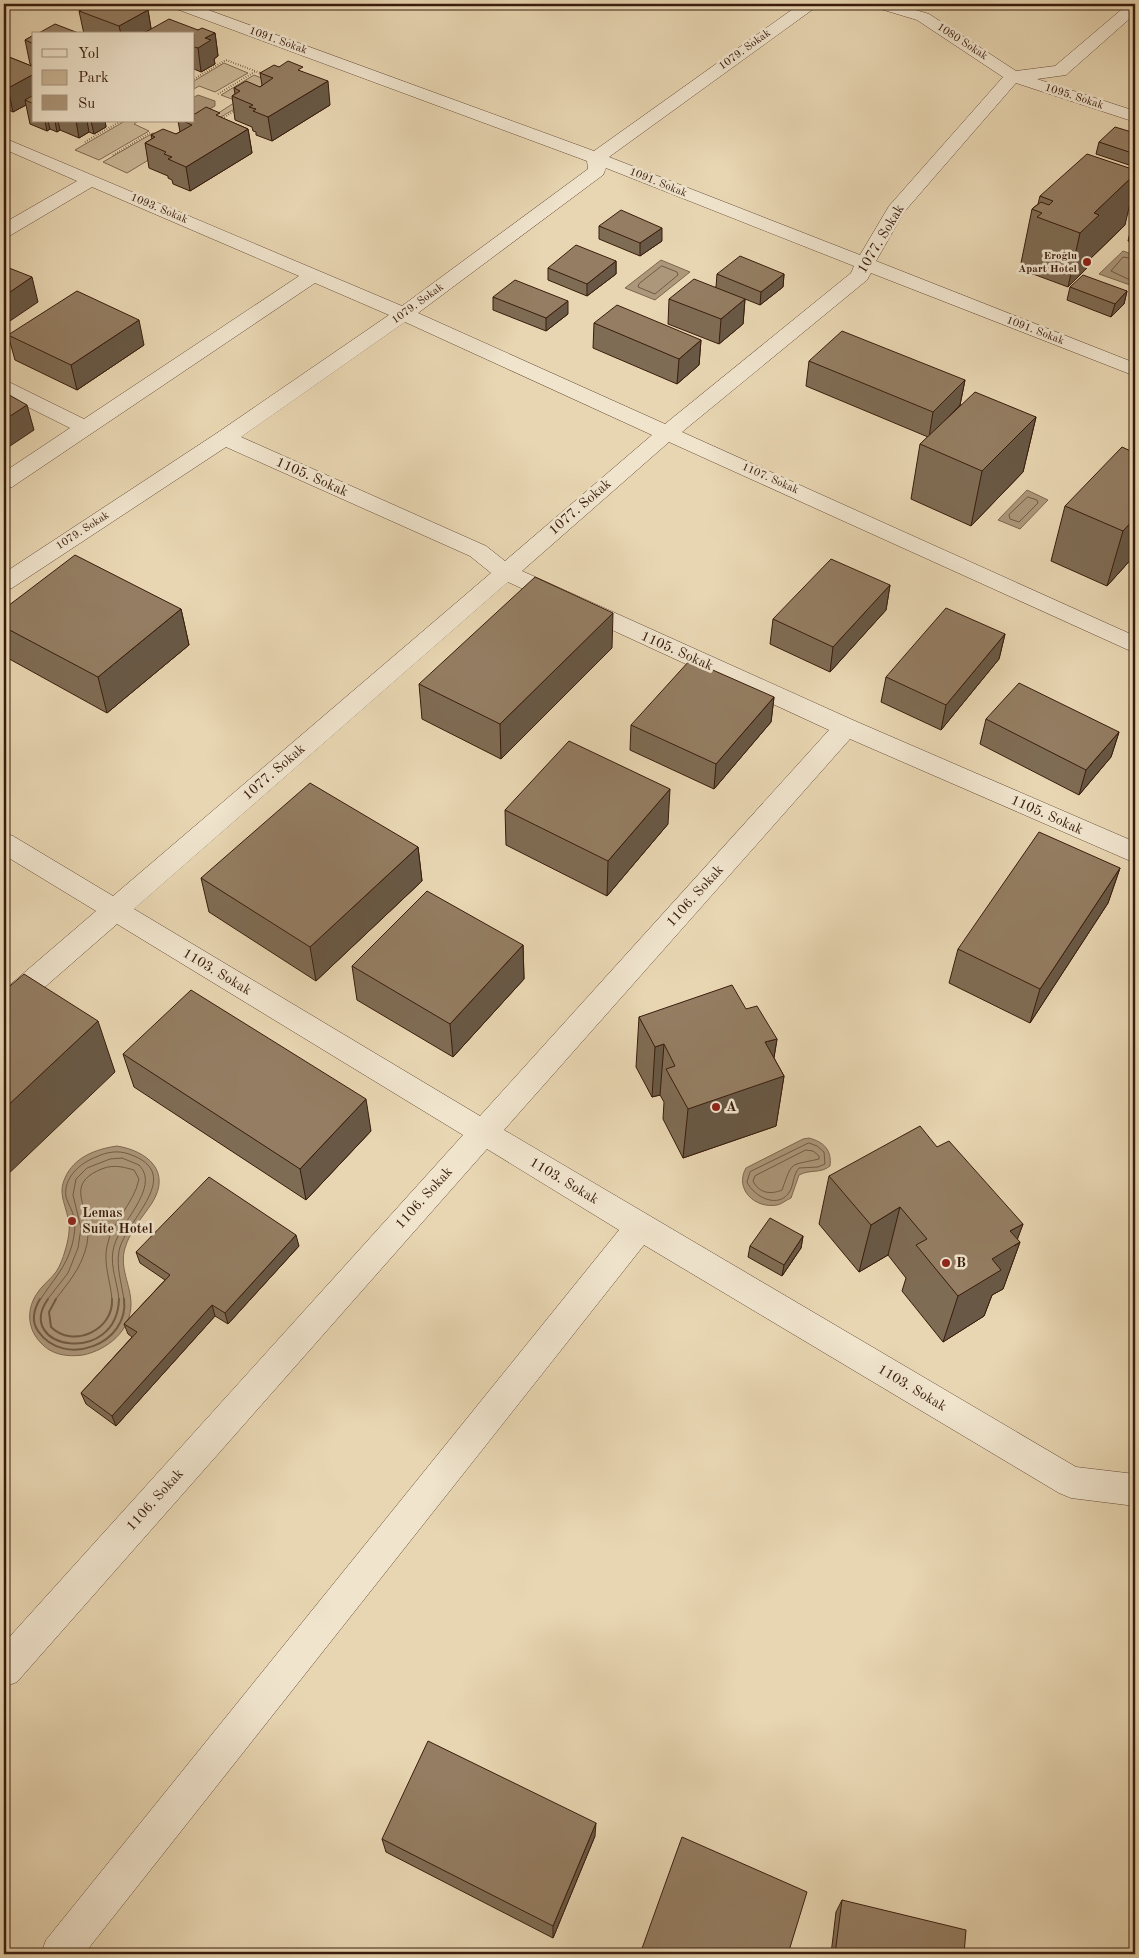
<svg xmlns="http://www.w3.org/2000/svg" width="1139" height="1958" viewBox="0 0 1139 1958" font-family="'Old Standard TT',serif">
  <rect width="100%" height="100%" fill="#e8d6b2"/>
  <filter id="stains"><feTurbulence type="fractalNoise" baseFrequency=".004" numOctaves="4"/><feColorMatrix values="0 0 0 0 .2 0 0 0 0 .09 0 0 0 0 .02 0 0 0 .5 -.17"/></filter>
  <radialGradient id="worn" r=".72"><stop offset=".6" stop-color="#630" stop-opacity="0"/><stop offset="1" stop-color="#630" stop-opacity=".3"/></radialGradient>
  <path fill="#cab696" stroke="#826951" d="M224 63 248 73 215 92 199 86 194 89V81Z
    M254 75 276 84 211 123 206 121 237 101 221 95Z
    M125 121H138L134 124 149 131 99 160 75 150Z
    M203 127 127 173 103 162 153 133 172 140Z"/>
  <path fill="#ac977a" stroke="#7e664e" d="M198 95 215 101V106L194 118V97Z
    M1123 251 1135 255V280L1130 285 1099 274Z
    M661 260 690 272 655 300 625 288Z
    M1027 490 1048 500 1020 529 998 520Z
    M809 1138C824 1142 832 1150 830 1166 820 1174 810 1169 799 1175L791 1198C786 1200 782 1204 777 1205 755 1209 734 1189 746 1168L803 1139Z
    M117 1146C147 1151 172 1171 152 1203 142 1218 130 1231 125 1248 119 1268 131 1285 131 1304 131 1331 107 1350 83 1355 67 1357 52 1355 41 1343 28 1330 26 1311 36 1295 41 1286 50 1280 56 1272 60 1266 63 1258 65 1251 68 1241 71 1228 68 1218 65 1203 58 1193 65 1178 74 1157 96 1149 117 1146Z"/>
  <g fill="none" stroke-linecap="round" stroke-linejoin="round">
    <path stroke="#725a43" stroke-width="1" d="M1135 259 1123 257 1111 271 1128 279 1135 277
      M662 266 677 272 678 275 655 294 638 287 639 284Z
      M1028 497 1037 500 1038 503 1019 522 1010 519 1009 515Z
      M809 1143 817 1146 824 1152 825 1164 818 1167 799 1168C793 1175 794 1183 790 1191 779 1210 754 1197 747 1182L750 1172Z
      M806 1150 813 1151 819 1156V1159C789 1166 793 1160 782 1190 770 1195 759 1193 753 1181L755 1176Z
      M40 1300C52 1281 66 1268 72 1245 74 1237 76 1227 74 1218 73 1211 68 1204 66 1197 63 1178 80 1163 96 1157 107 1152 117 1150 129 1154 187 1174 125 1220 119 1251 116 1268 122 1284 124 1300
      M47 1300 68 1273 78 1248 81 1228 73 1195 76 1179 87 1168 110 1159 122 1158 139 1165C162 1188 116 1225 113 1251 110 1267 118 1284 119 1300
      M55 1300C69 1282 82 1267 87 1244 88 1236 89 1228 87 1221 83 1200 71 1184 97 1171 111 1164 120 1166 134 1170L139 1179C134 1204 112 1221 107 1246 103 1265 111 1282 112 1300"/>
    <path stroke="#725a43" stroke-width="2" d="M40 1299C34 1309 31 1321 38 1331 64 1369 130 1344 124 1299
      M48 1299C13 1349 117 1367 119 1299
      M56 1299 49 1312 51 1327C73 1349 114 1330 112 1299"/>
    <defs>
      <path id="street" d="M169 4H192L594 151 800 4H818L816 7 609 157 860 255 889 206 1003 77 917 20 874 7 872 4H896L929 14 1016 71 1055 66 1128 4H1135V14L1066 75 1037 79 1135 111V122L1016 83 904 212 876 261 1135 363V376L871 273 867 280 682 432 1135 636V653L669 442 522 571 855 721 1135 842V863L850 739 504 1130 1076 1467 1135 1474V1506L1071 1498 1059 1493 644 1245 84 1954H41L46 1940 619 1230 487 1149 17 1682 4 1687V1643L463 1135 117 924 14 1014 4 1017V990L96 911 4 855V833L13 836 113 896 491 573 470 556 226 447 12 588 4 590V573L217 433 389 315 315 283 12 487 4 489V472L70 428 4 395V381L11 383 84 419 299 276 92 187 11 235 4 237V223L77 181 4 149V138L402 306 588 169 587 161 171 7ZM606 168 854 266 851 273 665 424 418 313 603 175ZM405 322 652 435 505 561 486 546 241 437ZM508 582 829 730 480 1116 134 909Z"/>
    </defs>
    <use href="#street" stroke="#654a36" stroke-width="1"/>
    <path stroke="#391c0c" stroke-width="2" stroke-dasharray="0.5 2" stroke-linecap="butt" d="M194 79 226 60 263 74
      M218 94 256 71
      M220 120 236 110
      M85 142 121 121
      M113 155 151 132"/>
    <use href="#street" fill="#f0e4cd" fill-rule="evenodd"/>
  </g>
  <path fill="#7f6c54" stroke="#391c0c" d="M148 10 151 29 198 30 215 33 218 56 214 59 215 64 201 72 194 69V34H84L79 11Z
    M34 35V66L30 64 25 40Z
    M4 55 34 67V121H105L106 127 94 134 89 132 79 138 60 130 57 132 50 129 47 131 30 124 26 105 13 112 4 108Z
    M279 67 303 72 330 105 272 141 256 135V132L253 131 252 127 235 120 232 96 235 94 234 88 260 87 262 85 260 73Z
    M220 117 248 129 252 153 190 191 173 184 172 180 168 178V176L149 168 145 143 152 139 151 135 176 134 180 132 178 121H194Z
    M1135 133V167L1096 154 1099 142Z
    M1135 190V216L1129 214Z
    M1040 196 1125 225 1089 260 1086 269 1068 287 1025 271 1027 265 1021 263 1032 209 1038 204Z
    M1135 224V243L1128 241 1131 228Z
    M599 226 662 241 640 256 599 239Z
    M616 261V274L587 296 548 280V268Z
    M717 274H784L783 287 760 305 745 299 743 324 719 344 668 324 669 299 716 287Z
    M1070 287 1127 291 1124 304 1111 317 1067 300Z
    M493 297 568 314 546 331 493 310Z
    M594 323 701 340 699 365 677 384 593 348Z
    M8 335 144 345 77 390 15 360Z
    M809 361 965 380 960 405 1036 417 1023 472 971 526 911 499 920 444 928 437 806 386Z
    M1135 453V555L1107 586 1051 561 1065 506Z
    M890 585 886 610 830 672 770 644 773 619Z
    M4 609H181L189 645 107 713 4 656Z
    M1005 634 999 659 941 730 881 702 886 677Z
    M612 648 501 759 422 719 419 684Z
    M774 697 771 722 714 789 630 750 631 725Z
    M986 719 1119 732 1111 757 1079 795 980 744Z
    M505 810 668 824 607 896 506 845Z
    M418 847 422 881 316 981 209 912 201 878Z
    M1120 868 1108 903 1030 1023 949 983 958 949Z
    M523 945 524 979 453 1057 357 1000 352 966Z
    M746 1009 777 1039 774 1058 784 1076 776 1126 683 1158 663 1119 664 1102 660 1095 652 1097 636 1067 639 1017Z
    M123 1054 371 1131 306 1200 134 1087Z
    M937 1147 1023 1224 1017 1239 1020 1242 1003 1289 992 1295 984 1316 943 1342 902 1291 906 1278 888 1255 859 1272 819 1224 829 1176Z
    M803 1236 801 1248 782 1276 748 1257 750 1246Z
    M299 1246 228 1324 215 1316 116 1426 86 1404 81 1393 132 1337 128 1334 124 1324 165 1280 140 1263 136 1252Z
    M595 1836 553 1938 386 1852 382 1839Z
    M842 1900 964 1954H831L836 1912Z"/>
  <path fill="#685845" stroke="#391c0c" d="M148 10 152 34H121L119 26Z
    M215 33 218 56 214 59 215 64 201 72 198 48 205 38Z
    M34 74V101L25 100 26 105 13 112 8 88Z
    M328 81 330 105 272 141 268 117Z
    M45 121H48L50 129 47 131Z
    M55 121H58L60 130 57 132Z
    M76 121H87L89 132 79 138Z
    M91 121H105L106 127 94 134Z
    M248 129 252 153 190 191 186 167Z
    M1135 174V182L1125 225 1089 260 1086 269 1068 287 1080 233 1094 213Z
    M662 228V241L640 256V243Z
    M616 261V274L587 296V284Z
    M784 274 783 287 760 305 761 292Z
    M32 277 38 302 4 325V296Z
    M1127 291 1124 304 1111 317 1115 304Z
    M745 299 743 324 719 344 721 319Z
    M568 301V314L546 331V318Z
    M139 320 144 345 77 390 71 365Z
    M701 340 699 365 677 384 679 359Z
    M965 380 960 405 929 437 933 412Z
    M27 405 34 430 4 450V420Z
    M1036 417 1023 472 971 526 982 471Z
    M1135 518V555L1107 586 1123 531Z
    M890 585 886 610 830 672 833 647Z
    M181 609 189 645 107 713 98 677Z
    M613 613 612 648 501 759 500 724Z
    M1005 634 999 659 941 730 946 705Z
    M774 697 771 722 714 789 716 764Z
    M1119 732 1111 757 1079 795 1086 770Z
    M670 789 668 824 607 896 608 861Z
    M418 847 422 881 316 981 310 947Z
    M1120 868 1108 903 1030 1023 1040 989Z
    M523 945 524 979 453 1057 450 1024Z
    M98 1021 115 1072 4 1178V1109Z
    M777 1039 770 1080 784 1076 776 1126 683 1158 688 1109 765 1042Z
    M664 1044 660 1095 652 1097 655 1047Z
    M366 1099 371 1131 306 1200 300 1169Z
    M900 1207 888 1255 859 1272 871 1225Z
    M1023 1224 1015 1246 1020 1242 1003 1289 992 1295 984 1316 943 1342 958 1296 992 1259 1010 1231Z
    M296 1235 299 1246 228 1324 225 1313Z
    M803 1236 801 1248 782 1276 784 1265Z
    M212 1305 215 1316 116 1426 112 1416Z
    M596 1823 595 1836 553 1938V1926Z"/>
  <path fill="#947d62" stroke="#391c0c" d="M93 4H131L148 10 119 26 79 11Z
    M169 19 198 30 202 28 215 33 205 38 211 40 198 48 194 47V34H142Z
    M55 24 81 34H37Z
    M34 35V44L25 40Z
    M4 55 34 67V74L8 88 4 86Z
    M288 61 303 67 298 70 328 81 268 117 253 111 256 109 249 107 253 105 232 96 240 91 234 88 246 81 260 87 273 78 260 73 274 65 279 67Z
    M34 95V104L25 100Z
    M206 107 220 113 216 115 248 129 186 167 168 159 172 157 164 154 166 152 145 143 155 137 151 135 163 129 176 134 192 125 183 121H194V113L195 114Z
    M1115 127 1135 133V154L1099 142Z
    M1087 154 1135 170V174L1094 213 1099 215 1080 233 1037 217 1042 213 1032 209 1041 202 1049 205 1053 201 1040 196Z
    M621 210 662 228 640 243 599 226Z
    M1135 224V229L1131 228Z
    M576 245 616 261 587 284 548 268Z
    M740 256 784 274 761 292 717 274Z
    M4 266 32 277 4 296Z
    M1083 275 1127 291 1115 304 1070 287Z
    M694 279 745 299 721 319 669 299Z
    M515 280 568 301 546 318 493 297Z
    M77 291 139 320 71 365 8 335Z
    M617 305 701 340 679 359 594 323Z
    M842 331 965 380 933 412 809 361Z
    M4 392 27 405 4 420Z
    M975 392 1036 417 982 471 920 444Z
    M1122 447 1135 453V518L1123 531 1065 506Z
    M75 555 181 609 98 677 4 627V609Z
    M831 559 890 585 833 647 773 619Z
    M535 577 613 613 500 724 419 684Z
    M946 608 1005 634 946 705 886 677Z
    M690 660 774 697 716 764 631 725Z
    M1019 683 1119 732 1086 770 986 719Z
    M569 741 670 789 608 861 505 810Z
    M310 783 418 847 310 947 201 878Z
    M1039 832 1120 868 1040 989 958 949Z
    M427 891 523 945 450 1024 352 966Z
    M24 974 98 1021 4 1109V991Z
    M732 985 746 1009 757 1006 777 1039 765 1042 784 1076 688 1109 666 1069 675 1066 664 1044 655 1047 639 1017Z
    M191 990 366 1099 300 1169 123 1054Z
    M920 1126 937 1147 949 1141 1023 1224 1010 1231 1020 1242 992 1259 1001 1270 958 1296 916 1245 927 1239 900 1207 871 1225 829 1176Z
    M209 1177 296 1235 225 1313 212 1305 112 1416 81 1393 137 1332 124 1324 170 1275 136 1252Z
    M770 1218 803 1236 784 1265 750 1246Z
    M428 1741 596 1823 553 1926 382 1839Z
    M682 1837 807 1892 788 1954H640Z
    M842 1900 966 1930 964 1954H835Z"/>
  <g fill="#8f2418" stroke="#f0e4cd" stroke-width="2">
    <circle cx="1087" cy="262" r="5"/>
    <circle cx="716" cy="1107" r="5"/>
    <circle cx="72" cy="1221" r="5"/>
    <circle cx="946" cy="1263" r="5"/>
  </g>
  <g text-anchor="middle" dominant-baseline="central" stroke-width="5" stroke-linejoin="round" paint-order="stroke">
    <g font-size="11" fill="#391c0c" stroke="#f0e4cd">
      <text transform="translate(278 41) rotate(20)">1091. Sokak</text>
      <text transform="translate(962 42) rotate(33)">1080 Sokak</text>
      <text transform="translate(745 50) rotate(-36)">1079. Sokak</text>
      <text transform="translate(1074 97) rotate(18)">1095. Sokak</text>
      <text transform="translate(658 183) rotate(22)">1091. Sokak</text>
      <text transform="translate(159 209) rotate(23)">1093. Sokak</text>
      <text transform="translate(418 304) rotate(-36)">1079. Sokak</text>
      <text transform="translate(1035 331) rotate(21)">1091. Sokak</text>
      <text transform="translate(770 479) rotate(24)">1107. Sokak</text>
      <text transform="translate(83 531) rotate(-33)">1079. Sokak</text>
    </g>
    <g font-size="11" font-weight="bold" fill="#391c0c" stroke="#f0e4cd" text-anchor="end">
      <text x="1077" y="256">Eroğlu<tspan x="1077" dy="13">Apart Hotel</tspan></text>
    </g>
    <g font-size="14" fill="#391c0c" stroke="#f0e4cd">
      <text transform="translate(881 239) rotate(-59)">1077. Sokak</text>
      <text transform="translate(312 477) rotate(24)">1105. Sokak</text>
      <text transform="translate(580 507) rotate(-41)">1077. Sokak</text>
      <text transform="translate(677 651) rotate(24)">1105. Sokak</text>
      <text transform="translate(274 772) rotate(-41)">1077. Sokak</text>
      <text transform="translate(1047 815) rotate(24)">1105. Sokak</text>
      <text transform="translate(695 896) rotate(-48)">1106. Sokak</text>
      <text transform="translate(217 972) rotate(31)">1103. Sokak</text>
      <text transform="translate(564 1181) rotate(31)">1103. Sokak</text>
      <text transform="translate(424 1198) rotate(-48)">1106. Sokak</text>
      <text transform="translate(912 1388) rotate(31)">1103. Sokak</text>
      <text transform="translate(155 1500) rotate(-48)">1106. Sokak</text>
    </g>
    <g font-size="14" font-weight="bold" fill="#391c0c" stroke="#f0e4cd" text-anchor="start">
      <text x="726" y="1107">A</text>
      <text x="82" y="1213">Lemas<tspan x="82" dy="16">Suite Hotel</tspan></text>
      <text x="956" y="1263">B</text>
    </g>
  </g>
  <rect width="1139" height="1958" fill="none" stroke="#e8d6b2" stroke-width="20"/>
  <rect x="5" y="5" width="1129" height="1948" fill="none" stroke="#391c0c" stroke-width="2.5"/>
  <rect x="10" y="10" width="1119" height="1938" fill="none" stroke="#391c0c"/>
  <rect x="32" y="32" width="162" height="90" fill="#f0e4cd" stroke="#a79480"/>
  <rect x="42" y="49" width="25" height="8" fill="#f0e4cd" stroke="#a79480"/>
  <text x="78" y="58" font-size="15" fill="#391c0c">Yol</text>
  <rect x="42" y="70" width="25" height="15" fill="#cab696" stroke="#a79480"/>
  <text x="78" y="82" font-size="15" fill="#391c0c">Park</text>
  <rect x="42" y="95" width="25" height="15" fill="#ac977a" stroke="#a79480"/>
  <text x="78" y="108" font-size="15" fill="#391c0c">Su</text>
  <rect width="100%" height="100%" filter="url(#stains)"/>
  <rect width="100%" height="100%" fill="url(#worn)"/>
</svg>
